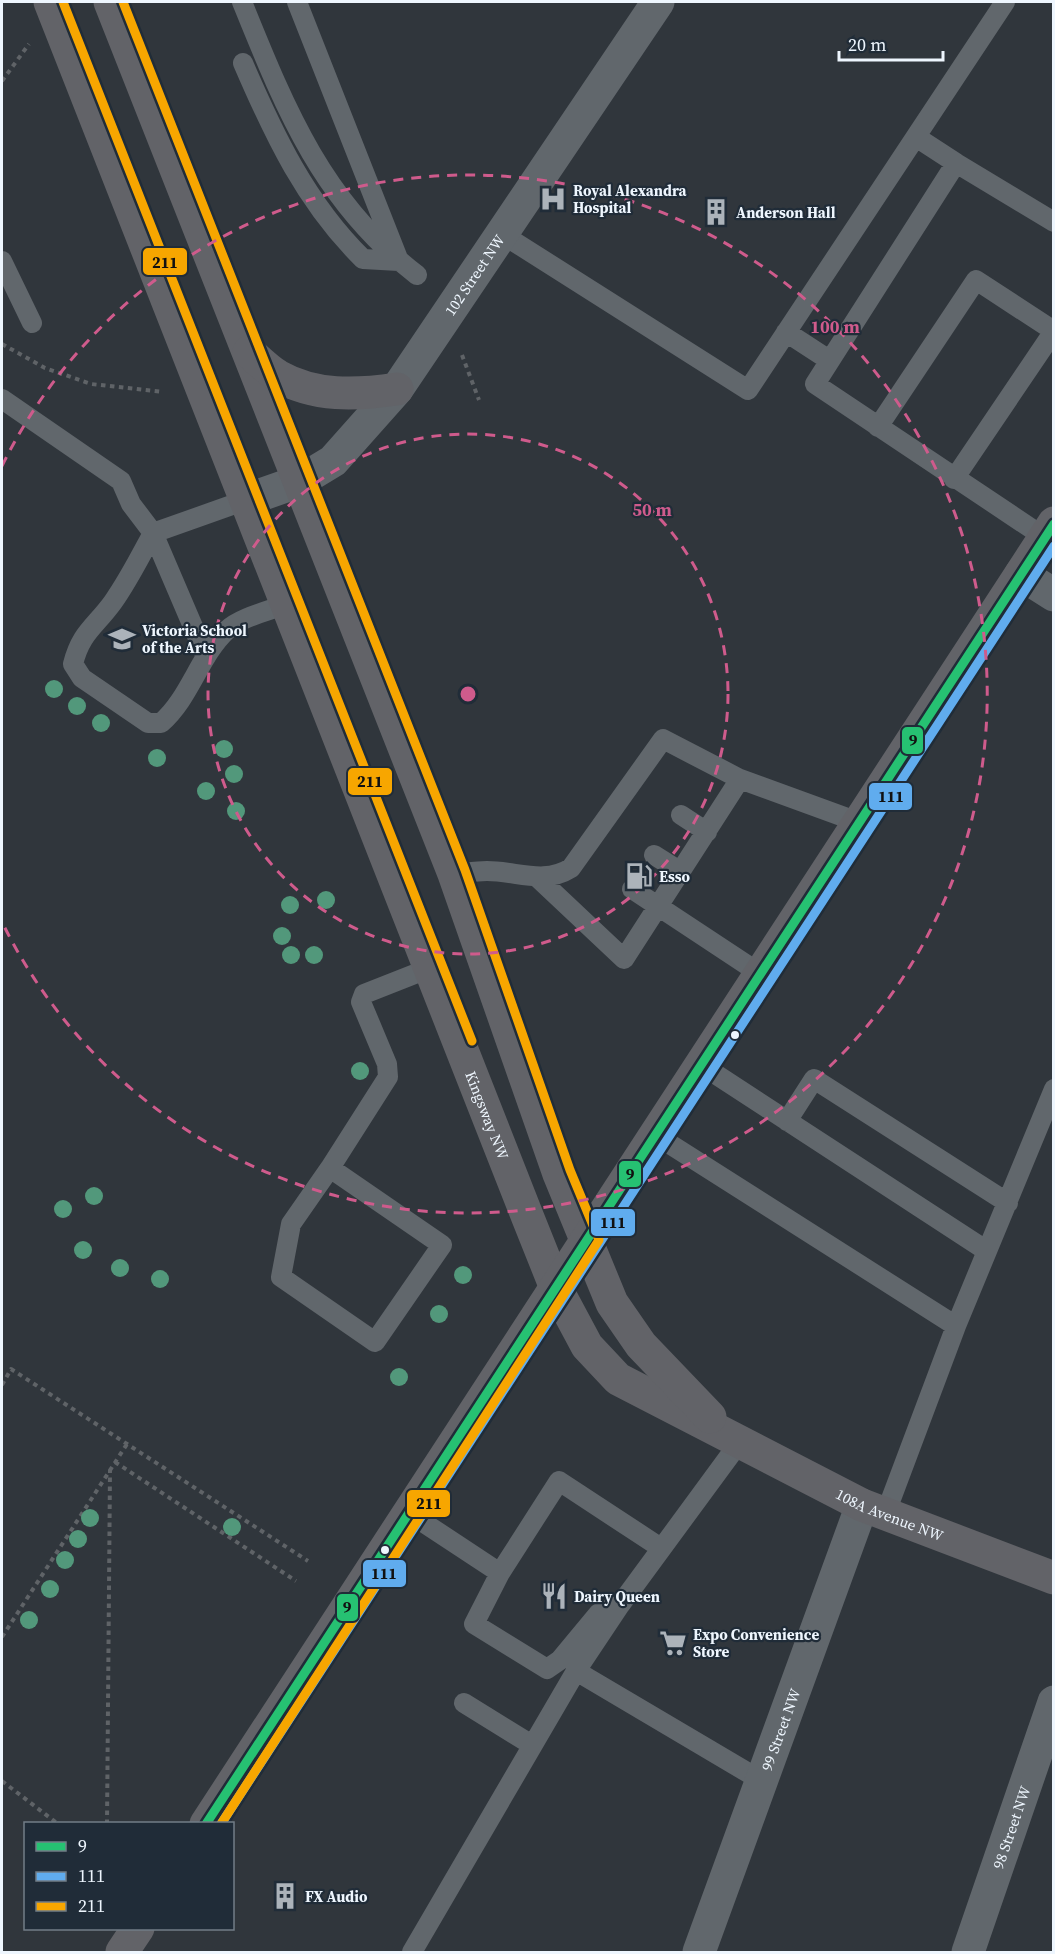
<svg xmlns="http://www.w3.org/2000/svg" width="1055" height="1954" viewBox="0 0 1055 1954" font-family="'Source Serif 4',serif">
  <rect width="100%" height="100%" fill="#30363c"/>
  <g fill="none" stroke-linecap="round" stroke-linejoin="round">
    <path stroke="#5f6367" stroke-width="4" stroke-dasharray="4.5 4.5" stroke-linecap="butt" d="M2 81 29 44
      M2 344 45 368 91 384 163 392
      M462 355 479 400
      M2 1385 11 1369 308 1561
      M115 1462 296 1581
      M2 1637 127 1444
      M2 1781 58 1824
      M107 1824 110 1470"/>
    <path stroke="#61676c" stroke-width="20" d="M242 2C285 108 322 202 417 275
      M243 63C274 135 306 203 363 259L399 261 297 2
      M916 137 956 163
      M502 234 748 390 1005 2
      M2 261 32 323
      M786 332 829 360
      M2 399 121 481 131 504 153 533 246 500
      M878 427 976 280 1054 331
      M954 479 1054 331
      M153 533C140 557 128 581 113 602 95 627 81 632 73 664L82 678 148 723H161C190 698 199 656 227 630 241 617 269 611 287 604
      M153 533 206 657
      M1044 537 815 384 956 163 1054 222
      M681 815 707 832
      M654 855 681 872
      M454 874C465 873 476 871 487 871 517 871 544 885 571 868L663 739 740 779 858 822
      M538 878 624 959 740 779
      M632 889 759 973
      M700 1064 987 1251
      M787 1121 814 1079 1008 1203
      M654 1134 956 1326
      M330 1168 291 1224 281 1277 375 1342 442 1245 330 1168 388 1077 387 1064 361 1002 364 994 430 968
      M409 1513 500 1573 559 1481 661 1548
      M885 1515 956 1326 1054 1089
      M500 1573 474 1624 547 1669 560 1660 599 1613 620 1605
      M576 1671 762 1781
      M464 1703 532 1745
      M412 1952 576 1671 620 1605 739 1443"/>
    <g stroke="#61676c" stroke-width="33">
      <path id="s1" d="M246 500 300 481 333 461 397 389 658 2"/>
      <path d="M1021 574 1054 595"/>
      <path id="s2" d="M699 1952 862 1505"/>
      <path id="s3" d="M968 1952 1054 1702"/>
    </g>
    <g stroke="#626368" stroke-width="33">
      <path id="s4" d="M50 2 528 1218 556 1288 587 1346 618 1379 862 1505 1054 1578"/>
      <path d="M110 2 454 874 559 1174 612 1303 641 1345 710 1417"/>
      <path d="M249 352C258 360 268 370 278 376 315 397 356 395 397 389"/>
      <path d="M206 1824 1054 523"/>
      <path d="M122 1952 138 1928"/>
    </g>
    <defs>
      <path id="bus-1" d="M206 1824 1054 524"/>
      <path id="bus-2" d="M221 1824 1054 546"/>
      <path id="bus-3" d="M63 2 472 1041
        M123 2 465 870 570 1170 599 1240 221 1824"/>
    </defs>
    <use href="#bus-1" stroke="#202c38" stroke-width="14"/>
    <use href="#bus-2" stroke="#202c38" stroke-width="14"/>
    <use href="#bus-3" stroke="#202c38" stroke-width="14"/>
    <use href="#bus-1" stroke="#26c172" stroke-width="9"/>
    <use href="#bus-2" stroke="#60acee" stroke-width="9"/>
    <use href="#bus-3" stroke="#f7a600" stroke-width="9"/>
  </g>
  <g fill="#52987b">
    <circle cx="54" cy="689" r="9"/>
    <circle cx="77" cy="706" r="9"/>
    <circle cx="101" cy="723" r="9"/>
    <circle cx="224" cy="749" r="9"/>
    <circle cx="157" cy="758" r="9"/>
    <circle cx="234" cy="774" r="9"/>
    <circle cx="206" cy="791" r="9"/>
    <circle cx="236" cy="811" r="9"/>
    <circle cx="326" cy="900" r="9"/>
    <circle cx="290" cy="905" r="9"/>
    <circle cx="282" cy="936" r="9"/>
    <circle cx="291" cy="955" r="9"/>
    <circle cx="314" cy="955" r="9"/>
    <circle cx="360" cy="1071" r="9"/>
    <circle cx="94" cy="1196" r="9"/>
    <circle cx="63" cy="1209" r="9"/>
    <circle cx="83" cy="1250" r="9"/>
    <circle cx="120" cy="1268" r="9"/>
    <circle cx="463" cy="1275" r="9"/>
    <circle cx="160" cy="1279" r="9"/>
    <circle cx="439" cy="1314" r="9"/>
    <circle cx="399" cy="1377" r="9"/>
    <circle cx="90" cy="1518" r="9"/>
    <circle cx="232" cy="1527" r="9"/>
    <circle cx="78" cy="1539" r="9"/>
    <circle cx="65" cy="1560" r="9"/>
    <circle cx="50" cy="1589" r="9"/>
    <circle cx="29" cy="1620" r="9"/>
  </g>
  <g fill="none" stroke="#cf5b8c" stroke-width="3" stroke-dasharray="10 8">
    <circle cx="468" cy="694" r="260"/>
    <path d="M2 466A519 519 0 1 1 2 922"/>
  </g>
  <defs>
    <symbol id="hospital-bare" viewBox="-9 -9 18 18"><path d="M-5-5h3v3.5h4V-5h3V5h-3V1.5h-4V5h-3Z" fill="#acb3ba" stroke="#202c38" stroke-width="2.5" paint-order="stroke"/></symbol>
    <symbol id="building-bare" viewBox="-9 -9 18 18"><path d="M-4-6H4V6H1V3H-1V6H-4ZM-2.5-4.3h1.7v1.8h-1.7ZM.8-4.3h1.7v1.8H.8ZM-2.5-1h1.7V.8h-1.7ZM.8-1h1.7V.8H.8Z" fill="#acb3ba" stroke="#202c38" stroke-width="2.5" paint-order="stroke"/></symbol>
    <symbol id="school-bare" viewBox="-9 -9 18 18"><path d="M0-5L7-2L0 1L-7-2ZM-4 1L0 2.5L4 1V4Q0 6-4 4Z" fill="#acb3ba" stroke="#202c38" stroke-width="2.5" paint-order="stroke"/></symbol>
    <symbol id="fuel-bare" viewBox="-9 -9 18 18"><path d="M-5.5-6h7V0h2V4h1.3V-2.5L3-4.5l.8-.8L6-3V5H2.5V1h-1V6h-7ZM-4.2-4.7v3.2H.2V-4.7Z" fill="#acb3ba" stroke="#202c38" stroke-width="2.5" paint-order="stroke"/></symbol>
    <symbol id="restaurant-bare" viewBox="-9 -9 18 18"><path d="M-5-6h1v4h1v-4h1v4h1v-4h1v5L-1.5 .5V6h-2V.5L-5-1ZM5-6V6H3V1.5H1.5Q1.5-4 5-6Z" fill="#acb3ba" stroke="#202c38" stroke-width="2.5" paint-order="stroke"/></symbol>
    <symbol id="supermarket-bare" viewBox="-9 -9 18 18"><path d="M-6-5.5h2.5l.6 2H6L4.5 2H-2.5L-4.4-4H-6ZM-1.5 3.2a1.3 1.3 0 1 0 .1 0ZM3 3.2a1.3 1.3 0 1 0 .1 0Z" fill="#acb3ba" stroke="#202c38" stroke-width="2.5" paint-order="stroke"/></symbol>
  </defs>
  <g fill-rule="evenodd">
    <use href="#hospital-bare" x="534" y="180" width="38" height="38"/>
    <use href="#building-bare" x="697" y="193" width="38" height="38"/>
    <use href="#school-bare" x="103" y="620" width="38" height="38"/>
    <use href="#fuel-bare" x="620" y="857" width="38" height="38"/>
    <use href="#restaurant-bare" x="535" y="1577" width="38" height="38"/>
    <use href="#supermarket-bare" x="654" y="1624" width="38" height="38"/>
    <use href="#building-bare" x="266" y="1877" width="38" height="38"/>
  </g>
  <g fill="#eef6fe" stroke="#202c38" stroke-width="2">
    <circle cx="735" cy="1035" r="5"/>
    <circle cx="385" cy="1550" r="5"/>
  </g>
  <g text-anchor="middle" dominant-baseline="central" stroke-width="4.5" stroke-linejoin="round" paint-order="stroke">
    <g font-size="15" font-weight="bold" fill="#eef6fe" stroke="#202c38" text-anchor="start">
      <text x="573" y="190">Royal Alexandra<tspan x="573" dy="17">Hospital</tspan></text>
      <text x="736" y="212">Anderson Hall</text>
      <text x="142" y="630">Victoria School<tspan x="142" dy="17">of the Arts</tspan></text>
      <text x="659" y="876">Esso</text>
      <text x="574" y="1596">Dairy Queen</text>
      <text x="693" y="1634">Expo Convenience<tspan x="693" dy="17">Store</tspan></text>
      <text x="305" y="1896">FX Audio</text>
    </g>
    <g font-size="15" fill="#eef6fe" stroke="#202c38">
      <text stroke="none"><textPath href="#s1" startOffset="330">102 Street NW</textPath></text>
      <text stroke="none"><textPath href="#s4" startOffset="1196">Kingsway NW</textPath></text>
      <text stroke="none"><textPath href="#s4" startOffset="1797">108A Avenue NW</textPath></text>
      <text stroke="none"><textPath href="#s2" startOffset="237">99 Street NW</textPath></text>
      <text stroke="none"><textPath href="#s3" startOffset="132">98 Street NW</textPath></text>
    </g>
  </g>
  <circle cx="468" cy="694" r="9" fill="#cf5b8c" stroke="#202c38" stroke-width="3"/>
  <g font-size="18" text-anchor="middle" font-weight="bold" fill="#cf5b8c" stroke="#202c38" stroke-width="4.5" stroke-linejoin="round" paint-order="stroke">
    <text x="835" y="333">100 m</text>
    <text x="652" y="516">50 m</text>
  </g>
  <g stroke="#202c38" stroke-width="2">
    <rect x="142" y="247" width="46" height="29" rx="6" fill="#f7a600"/>
    <rect x="901" y="726" width="23" height="29" rx="6" fill="#26c172"/>
    <rect x="347" y="767" width="46" height="29" rx="6" fill="#f7a600"/>
    <rect x="868" y="782" width="45" height="29" rx="6" fill="#60acee"/>
    <rect x="618" y="1160" width="24" height="28" rx="6" fill="#26c172"/>
    <rect x="590" y="1208" width="46" height="29" rx="6" fill="#60acee"/>
    <rect x="406" y="1489" width="45" height="29" rx="6" fill="#f7a600"/>
    <rect x="362" y="1559" width="45" height="29" rx="6" fill="#60acee"/>
    <rect x="336" y="1593" width="23" height="29" rx="6" fill="#26c172"/>
  </g>
  <g font-size="16" text-anchor="middle" font-weight="bold" fill="#111">
    <text x="165" y="268">211</text>
    <text x="913" y="746">9</text>
    <text x="370" y="787">211</text>
    <text x="891" y="802">111</text>
    <text x="630" y="1180">9</text>
    <text x="613" y="1228">111</text>
    <text x="429" y="1509">211</text>
    <text x="384" y="1579">111</text>
    <text x="347" y="1613">9</text>
  </g>
  <rect width="1055" height="1954" fill="none" stroke="#eef6fe" stroke-width="6"/>
  <rect x="24" y="1822" width="210" height="108" fill="#202c38" stroke="#727d87" stroke-width="1.5"/>
  <rect x="36" y="1842" width="30" height="9" fill="#26c172" stroke="#727d87" stroke-width="1.5"/>
  <text x="78" y="1852" font-size="18" fill="#eef6fe">9</text>
  <rect x="36" y="1872" width="30" height="9" fill="#60acee" stroke="#727d87" stroke-width="1.5"/>
  <text x="78" y="1882" font-size="18" fill="#eef6fe">111</text>
  <rect x="36" y="1902" width="30" height="9" fill="#f7a600" stroke="#727d87" stroke-width="1.5"/>
  <text x="78" y="1912" font-size="18" fill="#eef6fe">211</text>
  <path d="M839 51v9h104v-9" fill="none" stroke="#eef6fe" stroke-width="3"/>
  <text x="848" y="51" font-size="18" fill="#eef6fe" stroke="#202c38" stroke-width="4.5" paint-order="stroke">20 m</text>
</svg>
